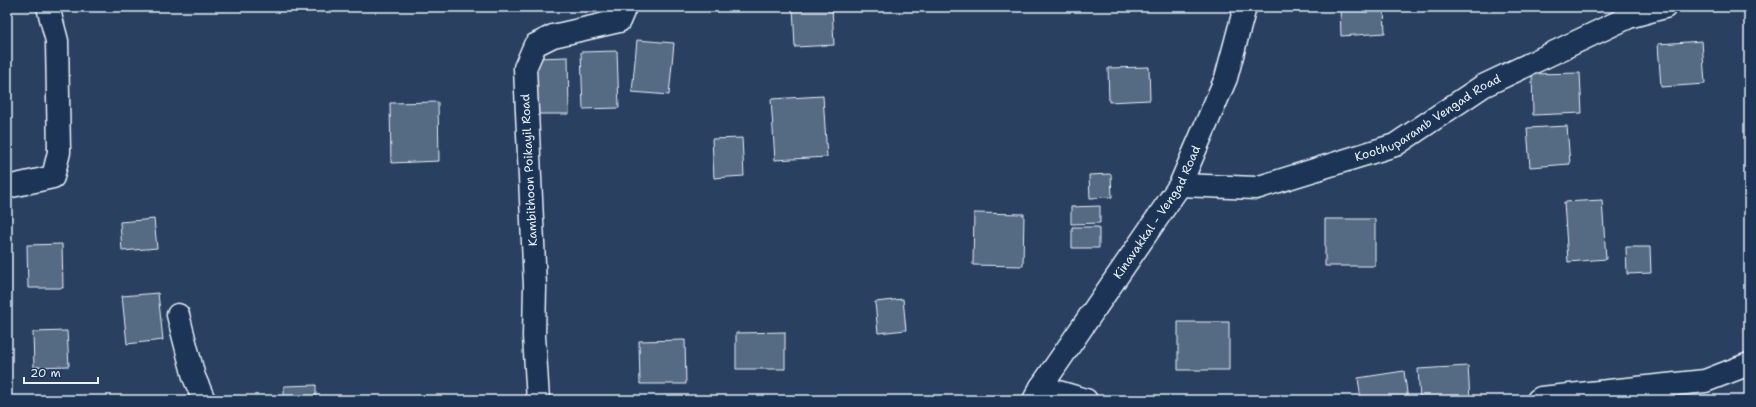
<svg xmlns="http://www.w3.org/2000/svg" width="1756" height="407" viewBox="0 0 1756 407" font-family="'Shantell Sans',sans-serif">
  <rect width="100%" height="100%" fill="#294061"/>
  <filter id="ink" filterUnits="userSpaceOnUse"><feTurbulence type="fractalNoise" baseFrequency=".025" numOctaves="2"/><feDisplacementMap in="SourceGraphic" scale="8" xChannelSelector="R" yChannelSelector="G"/><feConvolveMatrix kernelMatrix="1 2 1 2 8 2 1 2 1" color-interpolation-filters="sRGB"/></filter>
  <g filter="url(#ink)">
    <path fill="#556a83" stroke="#e8f1f8" d="M793 7H832L834 45 795 47Z
      M1340 7H1384L1385 33 1341 36Z
      M637 40 674 43 669 95 632 92Z
      M1702 41 1705 84 1661 87 1658 44Z
      M617 51 619 108 583 109 581 52Z
      M568 57 569 114H537L536 58Z
      M1149 67 1150 100 1109 102 1108 68Z
      M1580 73 1582 113 1533 115 1532 74Z
      M823 96 827 157 775 160 771 99Z
      M438 102 439 161 391 163 390 103Z
      M1567 126 1570 164 1530 167 1527 128Z
      M742 138 744 176 714 178 712 139Z
      M1111 174 1112 197 1090 198 1089 175Z
      M1602 200 1606 259 1568 262 1564 202Z
      M1100 206V223L1071 224V207Z
      M974 213 1024 214 1023 266 973 265Z
      M154 219 157 248 122 251 120 222Z
      M1325 219H1375V266H1325Z
      M1072 227H1099V248H1072Z
      M62 244 63 288H28L27 245Z
      M1626 247H1650L1651 273 1627 274Z
      M158 293 163 340 127 344 122 296Z
      M903 299 906 330 878 333 875 302Z
      M1178 322H1229V370H1178Z
      M67 331 69 366 34 367 33 332Z
      M785 332V369H736V333Z
      M685 340 686 384H640L639 341Z
      M1468 366 1470 400H1420L1418 369Z
      M1404 371 1408 400H1361L1358 378Z
      M316 385V400H284V386Z
      M491 397V400H455Z"/>
    <g fill="none" stroke-linecap="round" stroke-linejoin="round">
      <defs>
        <g id="minor">
          <path id="s1" d="M1180 185 1256 188 1395 145 1483 86 1629 17 1665 7"/>
          <path d="M7 187 53 177 59 152 57 41 48 7"/>
          <path d="M178 315 194 377 204 400"/>
          <path d="M1041 387 1086 400"/>
          <path d="M538 400 534 336 535 286 525 68 535 45 553 36 619 21 625 7"/>
          <path d="M1538 400 1541 398 1705 381 1749 364"/>
        </g>
        <g id="secondary">
          <path id="s2" d="M1034 400 1041 387 1180 185 1226 78 1245 7"/>
        </g>
      </defs>
      <use href="#minor" stroke="#e8f1f8" stroke-width="25"/>
      <use href="#secondary" stroke="#e8f1f8" stroke-width="25"/>
      <use href="#minor" stroke="#1d3557" stroke-width="22"/>
      <use href="#secondary" stroke="#1d3557" stroke-width="22"/>
    </g>
  </g>
  <g text-anchor="middle" dominant-baseline="central" stroke-width="4" stroke-linejoin="round" paint-order="stroke">
    <g font-size="12" fill="#e8f1f8" stroke="#1d3557">
      <text stroke="none"><textPath href="#s1" startOffset="263">Koothuparamb Vengad Road</textPath></text>
      <text transform="translate(529 170) rotate(-93)">Kambithoon Poikayil Road</text>
      <text stroke="none"><textPath href="#s2" startOffset="225">Kinavakkal - Vengad Road</textPath></text>
    </g>
  </g>
  <rect width="1756" height="407" fill="none" stroke="#1d3557" stroke-width="24"/>
  <rect x="12" y="12" width="1732" height="383" fill="none" stroke="#e8f1f8" stroke-width="1.5" filter="url(#ink)"/>
  <path d="M24 377v6h74v-6" fill="none" stroke="#e8f1f8" stroke-width="2"/>
  <text x="30" y="377" font-size="12" fill="#e8f1f8" stroke="#1d3557" stroke-width="3" paint-order="stroke">20 m</text>
</svg>
